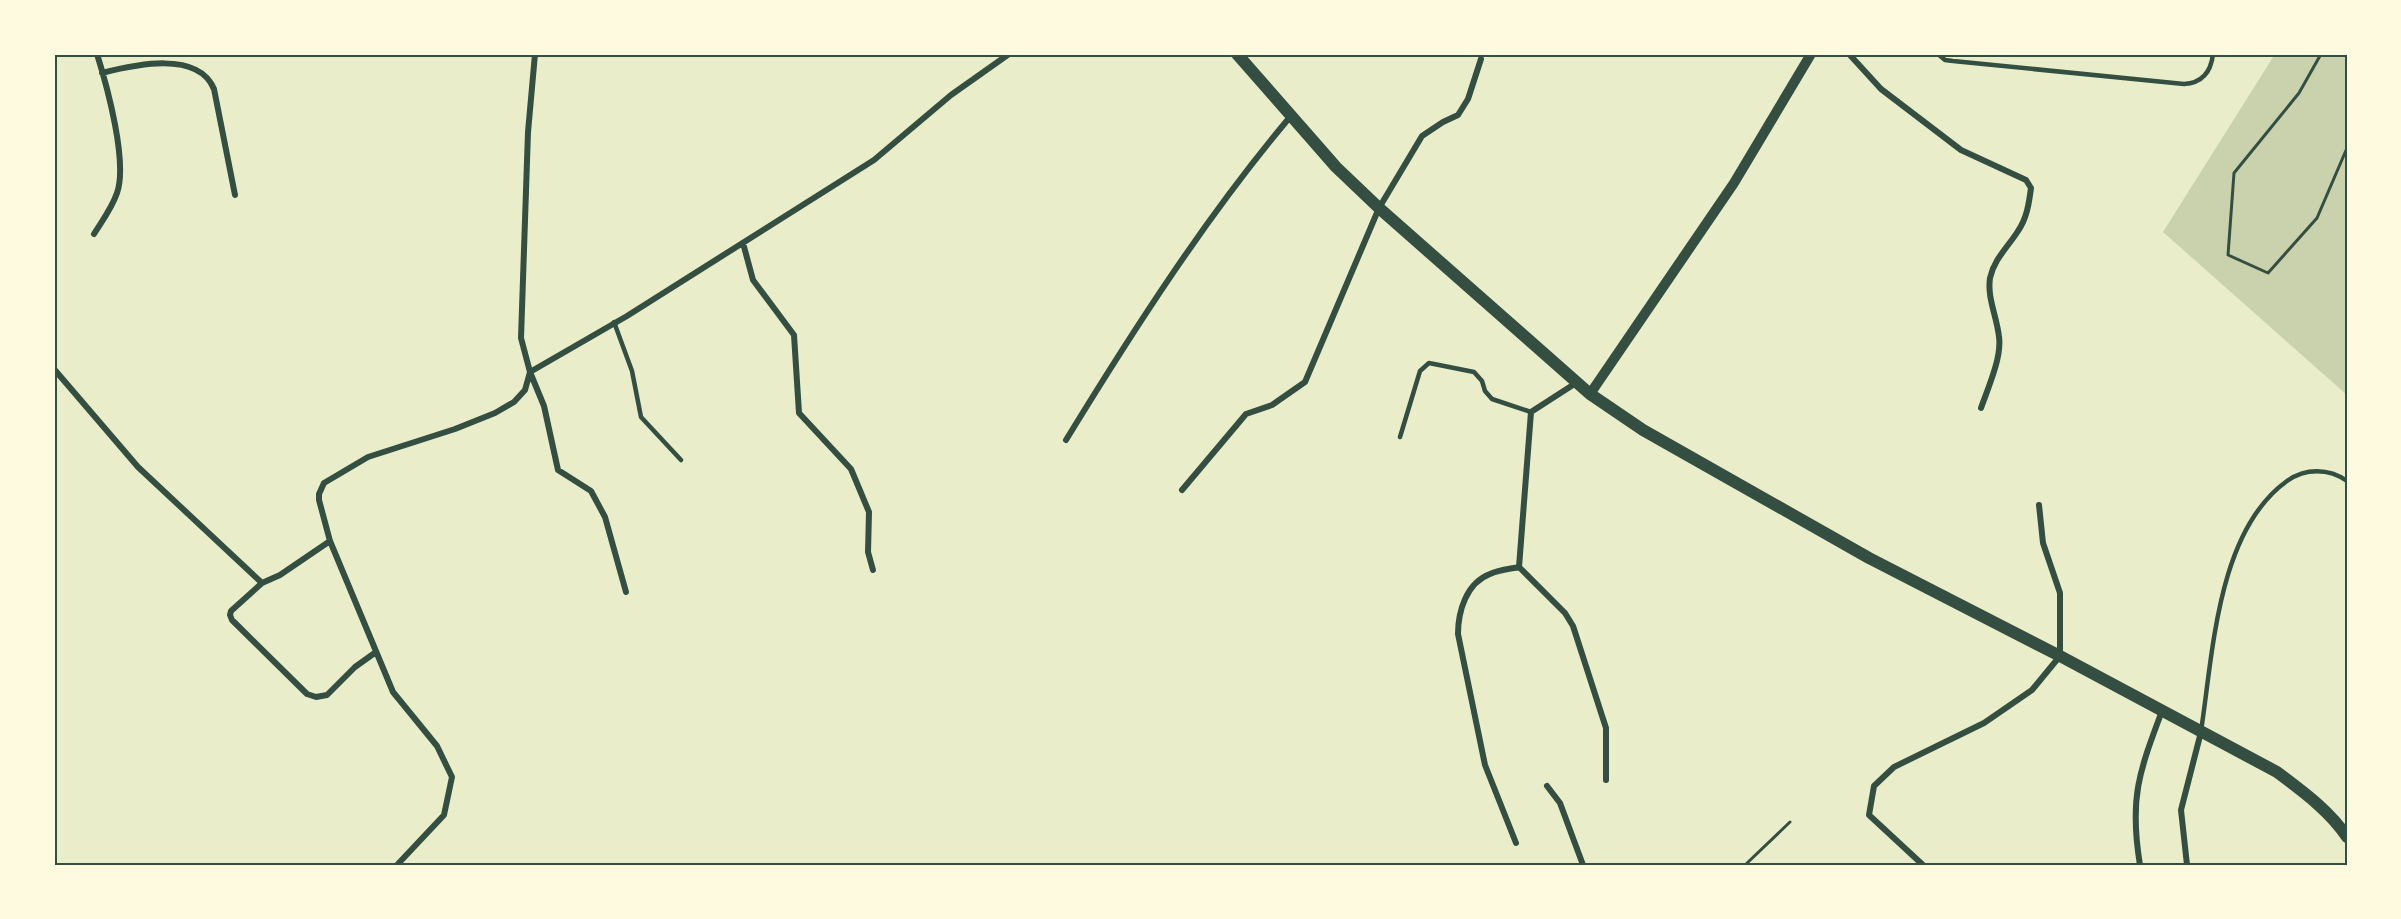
<svg xmlns="http://www.w3.org/2000/svg" width="2401" height="919" viewBox="0 0 2401 919" font-family="Commissioner,sans-serif">
  <rect width="100%" height="100%" fill="#e9edc9"/>
  <path fill="#cad2ad" d="M2275 54H2347V395L2163 232Z"/>
  <g fill="none" stroke-linecap="round" stroke-linejoin="round">
    <path stroke="#344e41" stroke-width="3" d="M2321 54 2299 93 2234 173 2228 255 2268 273 2317 218 2347 148
      M1745 865 1790 822"/>
    <path stroke="#344e41" stroke-width="4.5" d="M1938 54 1945 60 1953 61 2184 84C2202 83 2211 72 2213 54
      M614 322 632 371 641 417 681 460
      M1400 437 1420 371 1429 363 1474 372 1482 381 1485 391 1492 399 1531 412
      M2201 731C2213 654 2217 531 2287 481 2305 468 2329 468 2347 481"/>
    <path stroke="#344e41" stroke-width="6" d="M535 54 528 132 521 338 530 372 544 406 558 470 591 491 605 517 626 592
      M1849 54 1881 89 1961 150 2026 180 2031 188C2029 203 2027 218 2018 231 2008 247 1994 259 1990 278 1987 298 1997 317 1999 337 2002 357 1988 388 1981 408
      M102 73C134 65 198 50 214 89L235 195
      M94 234C102 221 112 208 117 193 128 162 107 86 97 54
      M743 243 753 280 794 335 799 413 851 469 869 512 868 552 873 570
      M54 369 138 467 262 583 280 575 330 541
      M1576 383 1531 412 1519 567 1565 613 1573 626 1606 728V780
      M1066 440C1134 329 1206 217 1290 117
      M1182 490 1246 414 1272 405 1305 382 1379 208 1422 136 1443 122 1458 115 1468 99 1481 59
      M262 583 231 611 230 615 232 620 307 694 316 697 327 695 355 667 376 652
      M1547 786 1560 803 1583 865
      M1516 843 1485 765 1458 634C1458 612 1466 583 1490 574 1499 570 1510 569 1519 567
      M397 865 444 815 452 777 437 746 393 692 330 541 319 500V494L324 483 368 457 455 429 495 413 514 402 525 390 530 372 627 316 874 160 951 95 1009 54
      M1923 865 1869 815 1874 786 1894 767 1984 723 2032 690 2060 656V593L2043 543 2039 505
      M2140 865C2129 799 2139 772 2162 711
      M2187 865 2181 810 2201 732"/>
    <path stroke="#344e41" stroke-width="10" d="M1590 394 1734 183 1811 54"/>
    <path stroke="#344e41" stroke-width="12" d="M1237 54 1336 167 1379 208 1590 394 1643 430 1869 558 2060 656 2277 772C2302 791 2329 810 2347 837"/>
  </g>
  <rect width="2401" height="919" fill="none" stroke="#fefae0" stroke-width="111"/>
  <rect x="56" y="56" width="2290" height="808" fill="none" stroke="#344e41" stroke-width="2"/>
</svg>
